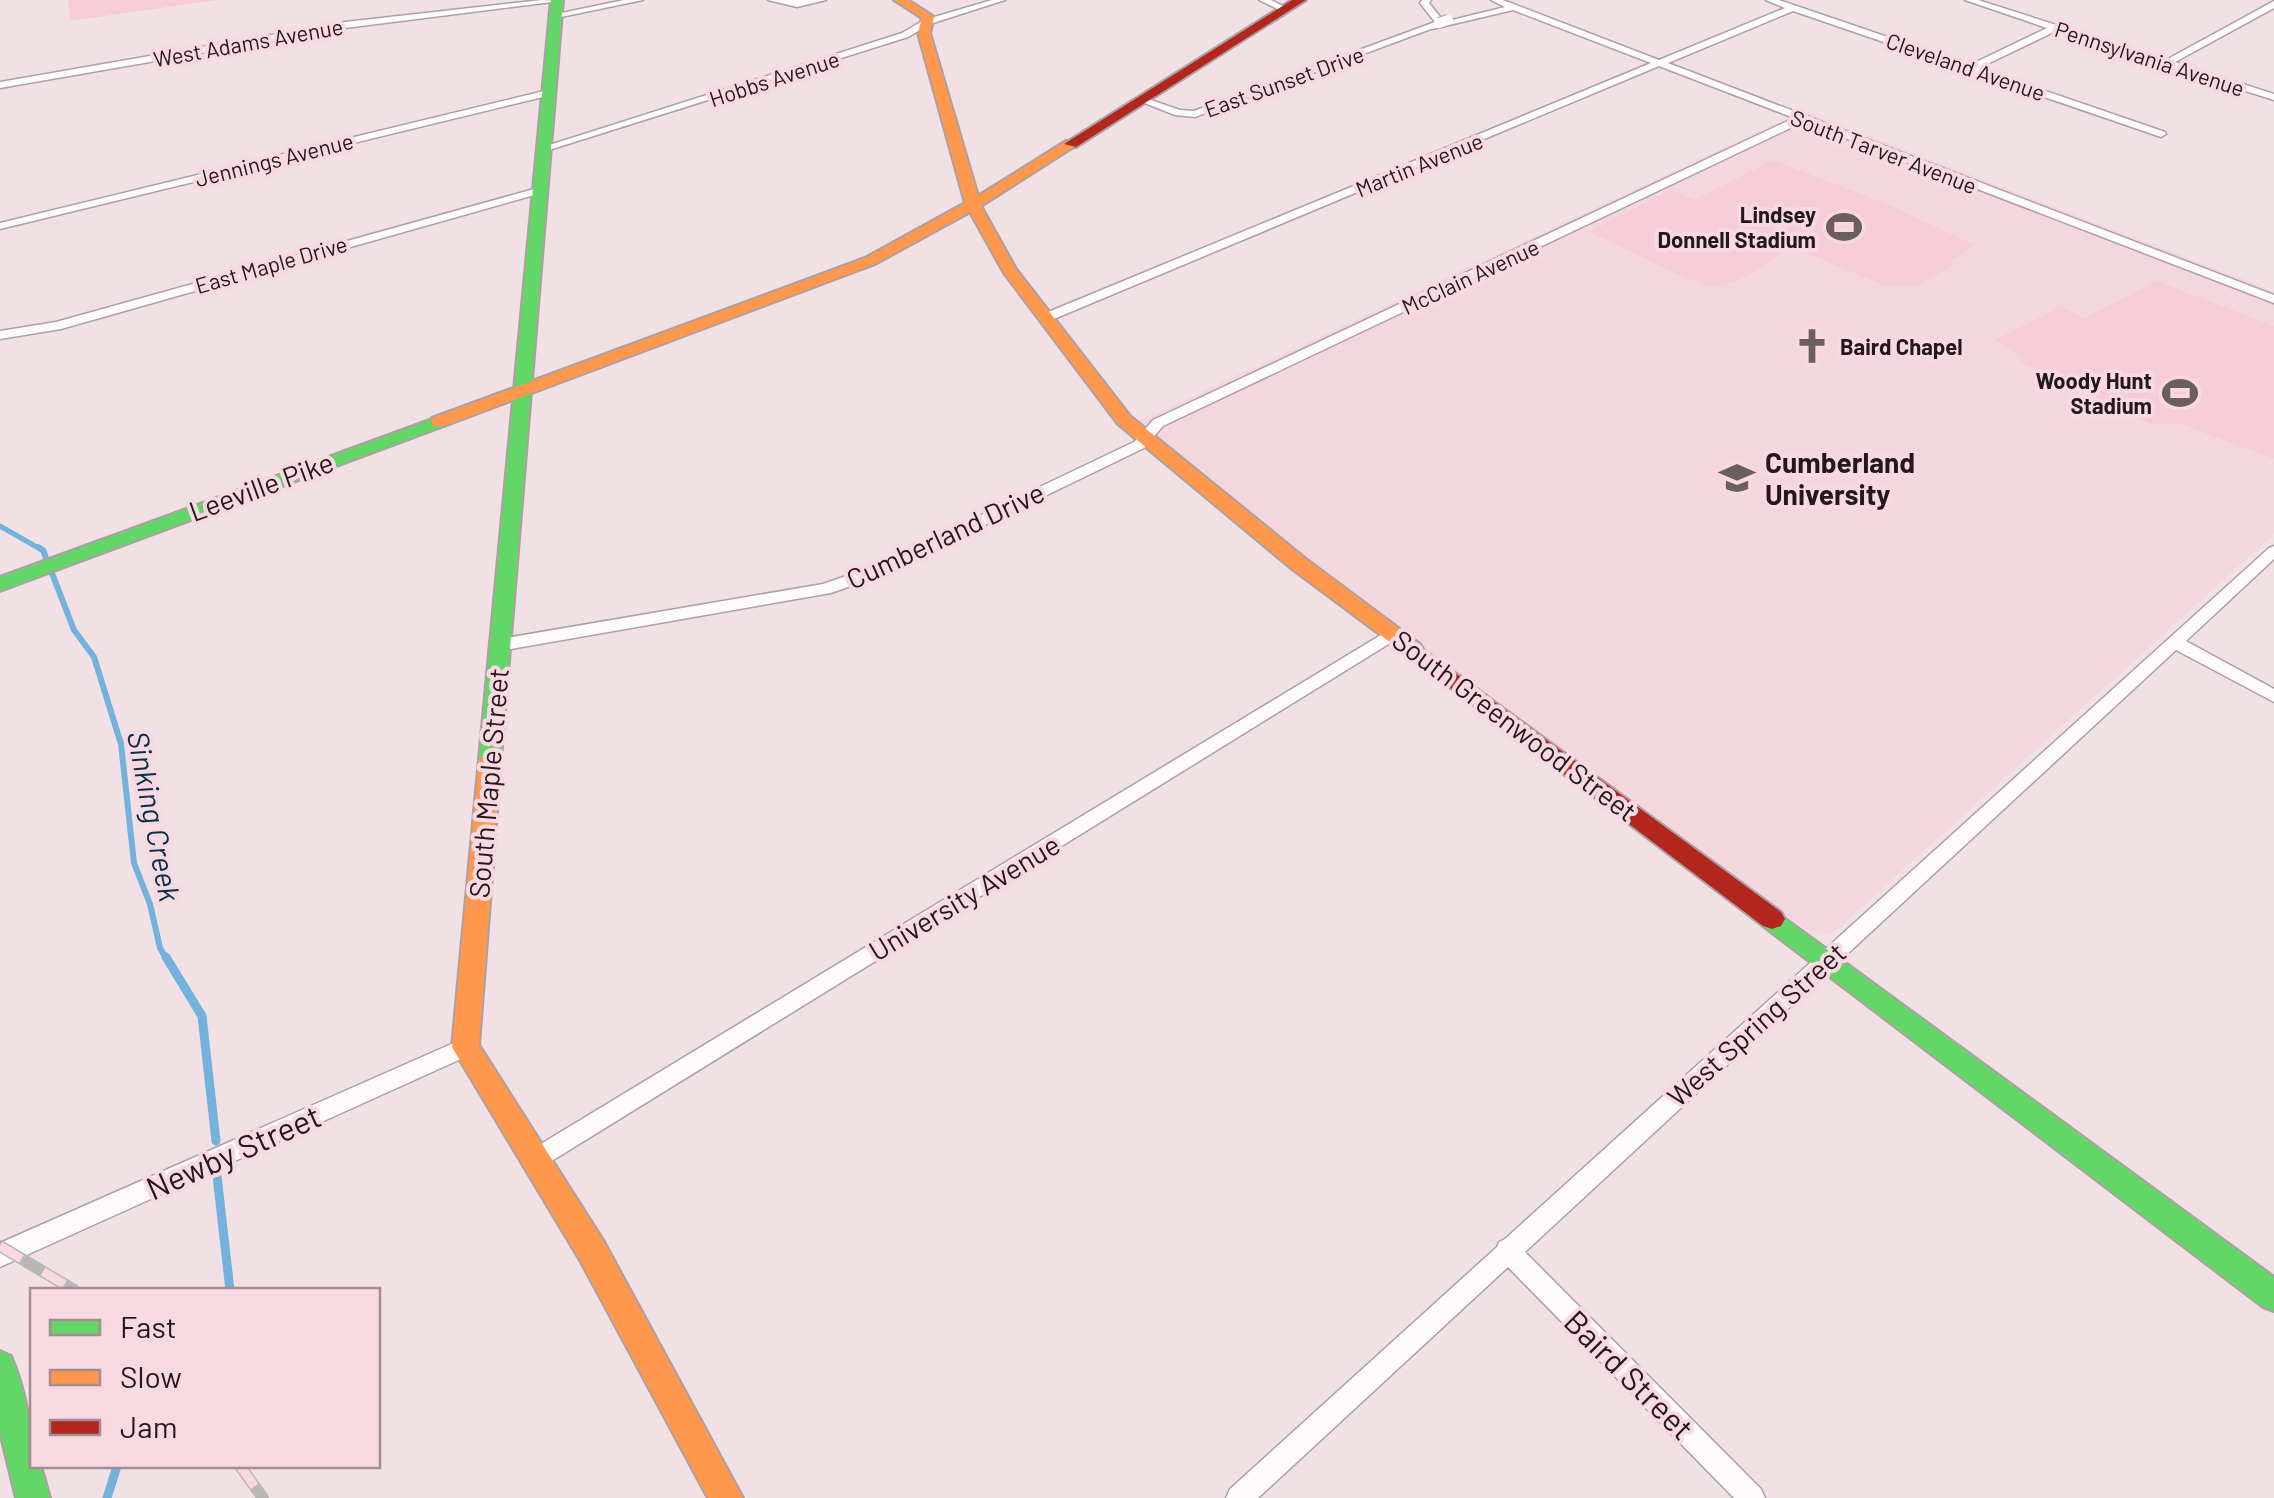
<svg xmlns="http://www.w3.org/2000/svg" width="2274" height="1498" viewBox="0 0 2274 1498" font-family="Barlow,sans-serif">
  <rect width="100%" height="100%" fill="#f1e0e4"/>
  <path fill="#f3d6de" d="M1803 111 2274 291V534L1832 934 1809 931 1394 633 1135 423Z"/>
  <path fill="#f6ccd8" d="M68 0H217L70 21Z
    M1773 160 1884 203 1975 245 1950 261 1954 264 1917 286 1883 285 1789 246 1781 238 1786 246C1769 265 1737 286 1711 286 1697 286 1608 240 1589 232L1671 190 1694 200Z
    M2156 281 2274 326V459L2181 424H2151L2023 363 2017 352 1995 340 2061 307 2085 318Z"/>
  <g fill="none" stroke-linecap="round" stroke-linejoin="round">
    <path stroke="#72b2dc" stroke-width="5" d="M0 526 42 550"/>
    <path stroke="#72b2dc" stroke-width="6" d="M38 547 43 550 74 630 94 657 121 744 134 863 150 904 160 948 167 960"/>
    <path stroke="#72b2dc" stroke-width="9" d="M166 957 202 1016 216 1141
      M217 1176 230 1290
      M107 1498 117 1466"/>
    <defs>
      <path id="street" d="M542 0 560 1 345 28 0 88V82L345 22Z
        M624 0H643L556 18 552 15Z
        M768 0H826L797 7Z
        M992 0H1005L930 24 908 37 549 150 540 148 902 33 924 20Z
        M1259 0H1271L1289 9 1282 11Z
        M1422 0H1431L1429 3 1442 19 1448 21 1505 7 1491 0H1503L1659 60 1785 8 1766 0H1779L1970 65 2047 28 1965 0H1978L2166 60 2274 1V8L2175 62 2274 94V100L2056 31 1979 68 2165 132 2166 134 2161 137 1793 11 1668 63 2274 295V303L1803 122 1163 426 1144 448 882 575 831 593 500 651 494 649 492 645 494 641 500 639 823 584 872 567 1134 442 1153 420 1794 118 1659 66 1049 321H1041V315L1651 63 1513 10 1428 30 1195 117 1175 115 1137 100 1142 97 1180 110 1194 111 1435 22 1420 3Z
        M548 90 551 91V95L0 229V223Z
        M541 187 545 188V192L61 329 0 339V331L56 322Z
        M2274 546V559L2186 641 2274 689V702L2176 650 1525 1252 1761 1489 1765 1498H1734L1508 1267 1258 1498H1226L1230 1489 1497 1247 1499 1242 1505 1239 2269 548Z
        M1394 627 1400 629 1402 633 1400 637 542 1167 534 1171 526 1167 523 1160 526 1153Z
        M465 1038 472 1040 475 1047 472 1054 0 1267V1243Z"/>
      <path id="fast" d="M551 0H563L501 759 490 767 479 759Z
        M438 417 447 422 444 426 0 591V577Z
        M1772 909 2274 1277V1311L2263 1307 1763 926 1759 919 1763 912Z
        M0 1351 11 1356C26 1391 32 1428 32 1466H41L50 1498H16L0 1432Z"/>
      <path id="slow" d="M894 0H908L934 17 930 33 978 196 1066 141 1078 144 981 206 1016 269 1130 416 1306 559 1420 644 1423 649 1420 654H1406L1292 569 1118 424 1004 273 970 212 875 264 444 426H432V418L865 258 965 203 918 33 922 18Z
        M490 751 501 759 479 1045 603 1240 743 1498H708L581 1262 452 1047 479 759Z"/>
      <path id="jam" d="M1292 0H1306L1076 147 1064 144Z
        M1413 642 1781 912 1785 919 1781 926 1772 929 1763 926 1406 654 1403 649Z"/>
    </defs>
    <use href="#street" stroke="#aca0a3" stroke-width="3"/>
    <use href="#fast" stroke="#aca0a3" stroke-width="4"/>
    <use href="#slow" stroke="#aca0a3" stroke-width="4"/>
    <use href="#jam" stroke="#aca0a3" stroke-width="4"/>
    <use href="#street" fill="#fdfafb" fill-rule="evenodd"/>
    <use href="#fast" fill="#63d668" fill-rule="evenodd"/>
    <use href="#slow" fill="#ff974d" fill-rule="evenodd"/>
    <use href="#jam" fill="#b3261e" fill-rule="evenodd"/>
    <defs>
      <path id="rail" d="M0 1246 74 1290
        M240 1466 263 1498"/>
    </defs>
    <use href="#rail" stroke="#b9b6b6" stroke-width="12"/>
    <use href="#rail" stroke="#f8d9e1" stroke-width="9" stroke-dasharray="25" stroke-linecap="butt"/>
    <defs>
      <path id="street-bridge" d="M1439 23 1448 20"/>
    </defs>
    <use href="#street-bridge" stroke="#aca0a3" stroke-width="12" stroke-linecap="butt"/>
    <use href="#street-bridge" stroke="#fdfafb" stroke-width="10"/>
  </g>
  <defs>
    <symbol id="stadium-bare" viewBox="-9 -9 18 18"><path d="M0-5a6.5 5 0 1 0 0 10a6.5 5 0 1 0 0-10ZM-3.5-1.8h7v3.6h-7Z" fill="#6b5e61" stroke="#f8d9e1" stroke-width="2.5" paint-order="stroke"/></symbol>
    <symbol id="church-bare" viewBox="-9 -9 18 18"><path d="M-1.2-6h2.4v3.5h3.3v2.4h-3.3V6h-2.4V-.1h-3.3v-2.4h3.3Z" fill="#6b5e61" stroke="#f8d9e1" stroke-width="2.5" paint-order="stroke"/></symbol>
    <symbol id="university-bare" viewBox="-9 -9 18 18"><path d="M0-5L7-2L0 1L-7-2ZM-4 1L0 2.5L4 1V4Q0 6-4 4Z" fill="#6b5e61" stroke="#f8d9e1" stroke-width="2.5" paint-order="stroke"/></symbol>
  </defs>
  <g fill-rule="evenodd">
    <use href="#stadium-bare" x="1819" y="202" width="50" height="50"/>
    <use href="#church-bare" x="1787" y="321" width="50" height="50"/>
    <use href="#stadium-bare" x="2155" y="368" width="50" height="50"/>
    <use href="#university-bare" x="1712" y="453" width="50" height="50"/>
  </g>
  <g text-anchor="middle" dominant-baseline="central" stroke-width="8" stroke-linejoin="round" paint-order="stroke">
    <g font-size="22" fill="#23181b" stroke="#f8d9e1">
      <text transform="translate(248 42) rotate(-10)">West Adams Avenue</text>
      <text transform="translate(2150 58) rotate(18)">Pennsylvania Avenue</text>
      <text transform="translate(1966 66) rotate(19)">Cleveland Avenue</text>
      <text transform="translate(774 78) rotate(-18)">Hobbs Avenue</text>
      <text transform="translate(1284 81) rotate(-20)">East Sunset Drive</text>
      <text transform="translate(1884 151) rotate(21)">South Tarver Avenue</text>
      <text transform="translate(274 159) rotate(-14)">Jennings Avenue</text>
      <text transform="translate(1419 164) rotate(-22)">Martin Avenue</text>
      <text transform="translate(271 264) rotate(-16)">East Maple Drive</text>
      <text transform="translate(1470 276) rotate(-25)">McClain Avenue</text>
    </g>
    <g font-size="22" font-weight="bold" fill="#23181b" stroke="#f8d9e1" text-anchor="end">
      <text x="1816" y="214">Lindsey<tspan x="1816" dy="25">Donnell Stadium</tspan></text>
      <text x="1840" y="346" text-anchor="start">Baird Chapel</text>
      <text x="2152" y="380">Woody Hunt<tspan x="2152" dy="25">Stadium</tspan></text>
    </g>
    <g font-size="28" font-weight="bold" fill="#23181b" stroke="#f8d9e1" text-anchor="start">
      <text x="1765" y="462">Cumberland<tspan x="1765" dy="32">University</tspan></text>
    </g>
    <g font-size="28" fill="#23181b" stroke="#f8d9e1">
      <text transform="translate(261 486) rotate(-20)">Leeville Pike</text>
      <text transform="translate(945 535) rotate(-25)">Cumberland Drive</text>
      <text transform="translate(1515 725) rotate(37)">South Greenwood Street</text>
      <text transform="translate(488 783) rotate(-85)">South Maple Street</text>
      <text transform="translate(964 897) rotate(-31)">University Avenue</text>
      <text transform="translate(1756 1024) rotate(-42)">West Spring Street</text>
    </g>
    <g font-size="30" font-style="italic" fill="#053048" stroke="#f8d9e1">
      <text transform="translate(155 816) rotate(79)">Sinking Creek</text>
    </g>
    <g font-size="32" fill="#23181b" stroke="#f8d9e1">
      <text transform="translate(233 1151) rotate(-24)">Newby Street</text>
      <text transform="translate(1630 1374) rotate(45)">Baird Street</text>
    </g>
  </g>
  <rect x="30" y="1288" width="350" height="180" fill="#f8d9e1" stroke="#a38c92" stroke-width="2.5"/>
  <rect x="50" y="1320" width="50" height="15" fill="#63d668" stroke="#a38c92" stroke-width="2.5"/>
  <text x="120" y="1338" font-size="30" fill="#23181b">Fast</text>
  <rect x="50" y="1370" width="50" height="15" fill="#ff974d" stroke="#a38c92" stroke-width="2.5"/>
  <text x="120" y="1388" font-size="30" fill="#23181b">Slow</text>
  <rect x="50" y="1420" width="50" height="15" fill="#b3261e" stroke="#a38c92" stroke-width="2.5"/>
  <text x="120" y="1438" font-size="30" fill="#23181b">Jam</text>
</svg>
